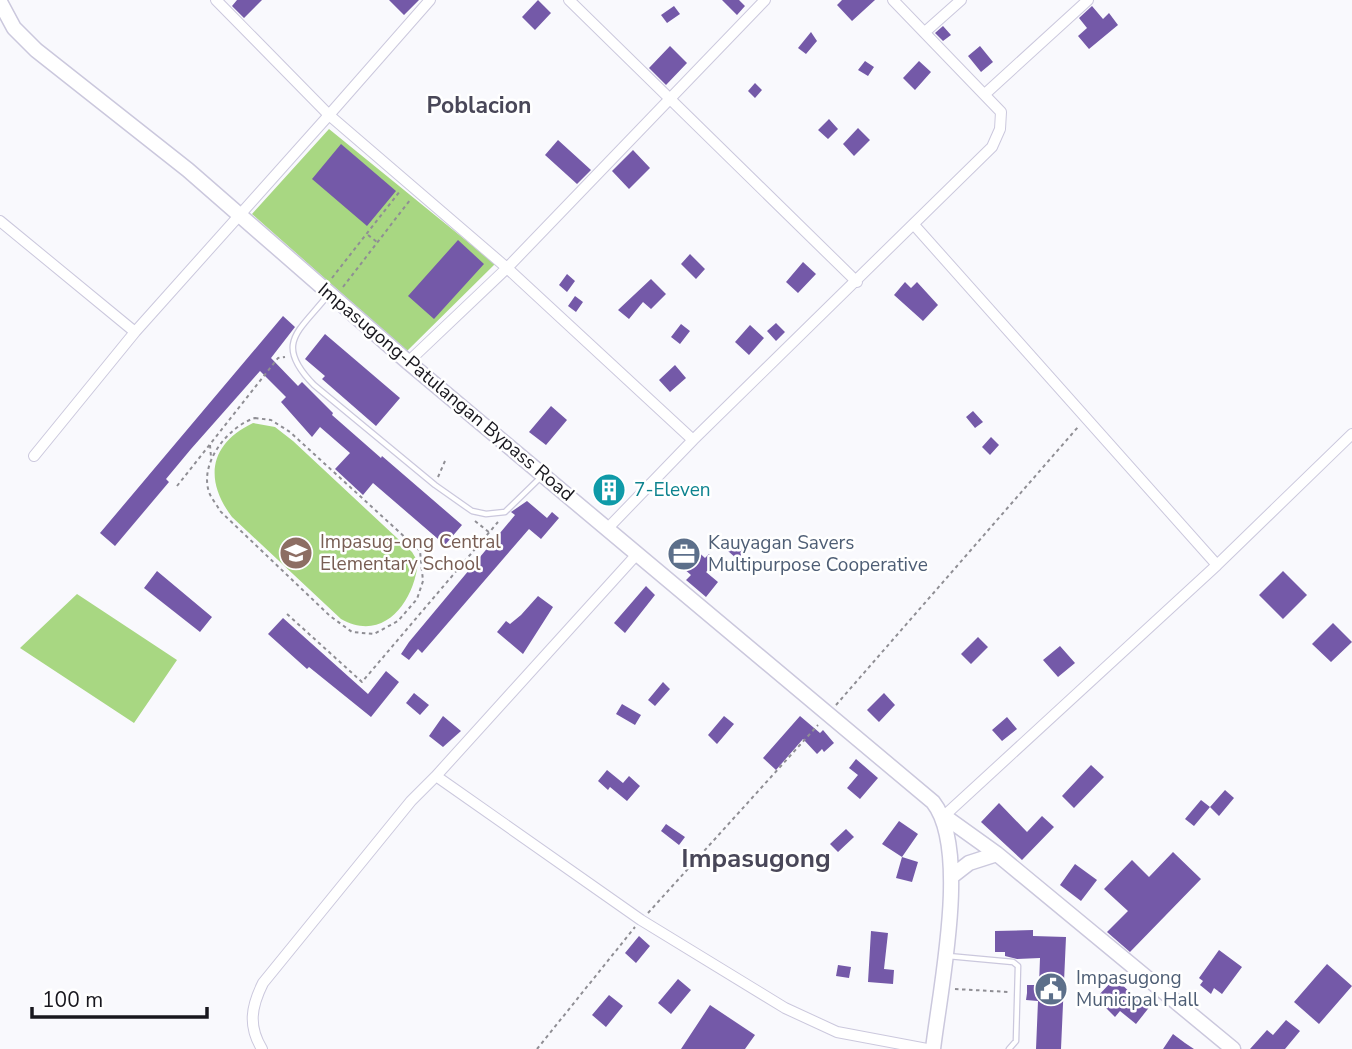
<svg xmlns="http://www.w3.org/2000/svg" width="1352" height="1049" viewBox="0 0 1352 1049" font-family="'Nunito Sans',sans-serif">
  <rect width="100%" height="100%" fill="#f9f9fd"/>
  <path fill="#a8d782" d="M329 129 495 264 407 351 252 214Z
    M253 423 275 427 293 441 412 552 418 562C414 602 384 643 341 619L232 517C204 480 209 444 253 423Z
    M77 594 177 660 134 723 20 648Z"/>
  <path fill="#7459a8" d="M237 0H262L244 18 232 6Z
    M389 0H419L404 15Z
    M538 0 551 13 535 30 522 17Z
    M722 0H739L745 6 737 15Z
    M842 0H875L852 21 837 5Z
    M674 6 680 14 667 23 661 15Z
    M1092 6 1103 19 1109 13 1118 25 1089 49 1078 36 1087 28 1079 18Z
    M943 26 951 35 943 41 935 33Z
    M811 32 817 41 806 54 798 48Z
    M670 46 687 63 666 85 649 68Z
    M980 46 993 62 981 72 968 56Z
    M865 61 874 67 868 76 858 70Z
    M919 61 931 72 915 90 903 78Z
    M755 83 762 90 755 98 748 91Z
    M829 119 838 129 828 139 818 130Z
    M858 128 870 140 854 156 843 144Z
    M558 140 591 170 577 184 545 155Z
    M341 144 396 191 367 226 312 179Z
    M633 150 650 168 629 189 612 171Z
    M458 240 484 264 434 319 408 296Z
    M690 254 705 269 696 279 681 264Z
    M803 262 816 274 798 293 786 282Z
    M567 274 575 281 567 292 559 285Z
    M651 279 666 294 651 309 643 302 629 319 618 310Z
    M905 282 911 288 917 282 938 305 923 321 894 295Z
    M575 296 583 302 576 312 568 306Z
    M283 316 295 327 271 358 298 386 302 382 333 413 332 415 381 458 382 456 462 525 445 545 373 483 363 495 335 469 350 453 320 427 312 437 281 402 286 397 260 371 191 449 166 479 169 482 115 546 100 533Z
    M776 323 785 332 776 341 767 331Z
    M681 324 690 331 680 344 671 337Z
    M750 325 764 338 749 355 735 342Z
    M325 334 400 398 376 426 322 379 325 376 305 359Z
    M675 365 686 378 670 392 659 380Z
    M551 406 567 420 546 445 529 432Z
    M973 411 983 422 975 428 966 417Z
    M991 437 999 445 990 455 982 447Z
    M605 475 624 492 612 505 594 489Z
    M527 501 547 518 552 512 559 518 541 539 529 529 422 653 418 649 409 660 401 654 409 642 515 515 511 512Z
    M682 537 705 558 709 554 716 563 706 572 718 582 706 597 686 580 691 575 667 554Z
    M735 543 744 552 737 559 728 551Z
    M157 571 212 617 200 632 144 588Z
    M1283 571 1307 595 1283 619 1259 595Z
    M646 586 655 595 625 633 614 623Z
    M538 596 553 607 523 654 497 632 506 621 510 624 521 615Z
    M283 618 368 694 386 671 399 682 371 717 309 667 307 669 268 634Z
    M1333 623 1352 642 1331 662 1312 644Z
    M978 637 988 647 971 664 961 654Z
    M1060 646 1075 663 1058 677 1043 660Z
    M663 682 670 689 655 706 648 700Z
    M414 693 429 705 420 715 406 703Z
    M884 693 895 705 879 722 867 710Z
    M622 704 641 715 635 725 616 714Z
    M443 716 461 731 443 747 429 736Z
    M724 716 734 724 717 744 708 735Z
    M800 716 820 733 823 730 834 743 824 752 822 749 817 754 803 739 776 770 763 758Z
    M1007 717 1017 729 1002 741 992 730Z
    M856 759 878 778 860 799 847 788 858 775 849 768Z
    M1091 765 1104 777 1074 808 1062 796Z
    M607 770 623 783 629 776 640 786 627 801 610 787 608 790 598 781Z
    M1225 790 1234 798 1219 816 1210 807Z
    M1201 800 1210 807 1194 826 1185 819Z
    M999 803 1027 832 1042 816 1054 827 1022 860 981 822Z
    M899 821 918 834 902 857 882 844Z
    M666 824 685 837 679 845 661 831Z
    M846 829 854 837 838 852 830 844Z
    M1173 852 1201 879 1130 952 1107 932 1128 911 1104 889 1132 860 1149 877Z
    M902 857 918 862 912 882 896 878Z
    M1075 864 1097 880 1081 901 1060 885Z
    M1033 930V936L1066 937 1061 1049H1036L1038 1001 1026 1000 1027 993V985H1039L1040 958 1017 959 1005 956V952H995V931Z
    M871 931 888 933 884 969 894 970 893 984 868 982Z
    M639 936 650 946 636 963 625 953Z
    M1219 950 1242 967 1222 994 1214 988 1211 994 1200 985 1203 981 1199 978Z
    M1327 964 1352 986 1319 1024 1294 1002Z
    M838 965 851 967 849 978 836 976Z
    M1115 978 1138 1000 1141 996 1151 1005 1136 1024 1120 1011 1115 1017 1096 998Z
    M678 979 691 990 671 1014 658 1003Z
    M609 995 623 1006 606 1027 592 1015Z
    M710 1005 755 1035 745 1049H681Z
    M1286 1020 1300 1031 1285 1049H1250L1267 1030 1273 1035Z
    M1173 1034 1185 1043 1194 1049H1163Z"/>
  <g fill="none" stroke-linecap="round" stroke-linejoin="round">
    <defs>
      <path id="lane" d="M328 295C299 332 273 343 314 385L435 485 472 511 486 514 505 512 542 476
        M948 956 1013 962 1018 966 1016 1041 1009 1049"/>
      <path id="street" d="M430 0 329 115 507 268 693 440
        M569 0 857 282
        M925 32 961 0
        M985 94 1088 0
        M0 221 135 332
        M915 226 1217 565
        M408 362 507 268 765 0
        M34 456 135 332 329 115 216 0
        M608 528 693 440 992 147 1000 129 1001 112 893 0
        M638 553 436 776 641 920 785 1008 837 1032 927 1049
        M944 816 1217 565 1352 434
        M262 1049C248 1026 251 1007 263 983L411 801 436 776"/>
      <path id="secondary" d="M0 2 14 28 36 50 188 170 408 362 933 802C970 849 940 989 933 1049
        M944 816 997 854 1233 1049
        M951 877 969 863 997 854"/>
    </defs>
    <use href="#lane" stroke="#cbc8dd" stroke-width="7"/>
    <use href="#street" stroke="#cbc8dd" stroke-width="12"/>
    <use href="#secondary" stroke="#cbc8dd" stroke-width="17"/>
    <path stroke="#8f8e94" stroke-width="2" stroke-dasharray="3.5 3.5" stroke-linecap="butt" d="M368 235 377 242
      M332 278 400 191
      M343 287 410 200
      M255 418 271 420 290 432 420 551 423 581 417 599 398 621 374 634 352 632 330 616 220 511C217 505 211 498 209 492 199 462 229 426 255 418Z
      M210 445 211 457
      M438 477 445 461
      M177 486 278 358 285 357
      M475 521 490 533
      M287 614 362 682 498 522
      M836 705 1078 427
      M648 913 818 725
      M955 989 1009 992
      M537 1049 635 927"/>
    <use href="#lane" stroke="#fff" stroke-width="4.5"/>
    <use href="#street" stroke="#fff" stroke-width="10"/>
    <use href="#secondary" stroke="#fff" stroke-width="14"/>
  </g>
  <defs>
    <symbol id="building-disc" viewBox="-11 -11 22 22"><circle r="9.5" fill="#0f9aa8" stroke="#fff"/><path d="M-4-6H4V6H1V3H-1V6H-4ZM-2.5-4.3h1.7v1.8h-1.7ZM.8-4.3h1.7v1.8H.8ZM-2.5-1h1.7V.8h-1.7ZM.8-1h1.7V.8H.8Z" fill="#fff"/></symbol>
    <symbol id="school-disc" viewBox="-11 -11 22 22"><circle r="9.5" fill="#8d6e63" stroke="#fff"/><path d="M0-5L7-2L0 1L-7-2ZM-4 1L0 2.5L4 1V4Q0 6-4 4Z" fill="#fff"/></symbol>
    <symbol id="office-disc" viewBox="-11 -11 22 22"><circle r="9.5" fill="#5c6f8a" stroke="#fff"/><path d="M-6-3h4V-5.5h4V-3h4V5H-6ZM-1-4.5V-3h2v-1.5ZM-6 0V1H6V0Z" fill="#fff"/></symbol>
    <symbol id="civic-disc" viewBox="-11 -11 22 22"><circle r="9.5" fill="#5c6f8a" stroke="#fff"/><path d="M-.6-6.5H3V-4.5H.6V-3L4-1V1h2V6H-6V1h2V-1L-.6-3ZM-1.2 2.5V6h2.4V2.5Z" fill="#fff"/></symbol>
  </defs>
  <g fill-rule="evenodd">
    <use href="#building-disc" x="590" y="471" width="38" height="38"/>
    <use href="#school-disc" x="277" y="534" width="38" height="38"/>
    <use href="#office-disc" x="665" y="535" width="38" height="38"/>
    <use href="#civic-disc" x="1032" y="970" width="38" height="38"/>
  </g>
  <g text-anchor="middle" dominant-baseline="central" stroke-width="5" stroke-linejoin="round" paint-order="stroke">
    <g font-size="19" fill="#18171e" stroke="#fff">
      <text transform="translate(446 392) rotate(40)">Impasugong-Patulangan Bypass Road</text>
    </g>
    <g font-size="19" fill="#0d838f" stroke="#fff" text-anchor="start">
      <text x="634" y="490">7-Eleven</text>
    </g>
    <g font-size="19" fill="#785e54" stroke="#fff" text-anchor="start">
      <text x="320" y="542">Impasug-ong Central<tspan x="320" dy="22">Elementary School</tspan></text>
    </g>
    <g font-size="19" fill="#4e5e75" stroke="#fff" text-anchor="start">
      <text x="708" y="543">Kauyagan Savers<tspan x="708" dy="22">Multipurpose Cooperative</tspan></text>
      <text x="1076" y="978">Impasugong<tspan x="1076" dy="22">Municipal Hall</tspan></text>
    </g>
    <g font-size="23" font-weight="bold" fill="#494758" stroke="#fff">
      <text x="479" y="105">Poblacion</text>
    </g>
    <g font-size="26" font-weight="bold" fill="#494758" stroke="#fff">
      <text x="756" y="858">Impasugong</text>
    </g>
  </g>
  <path d="M32 1007v10h175v-10" fill="none" stroke="#18171e" stroke-width="3.5"/>
  <text x="42" y="1007" font-size="21" fill="#18171e" stroke="#ffffff" stroke-width="5" paint-order="stroke">100 m</text>
</svg>
